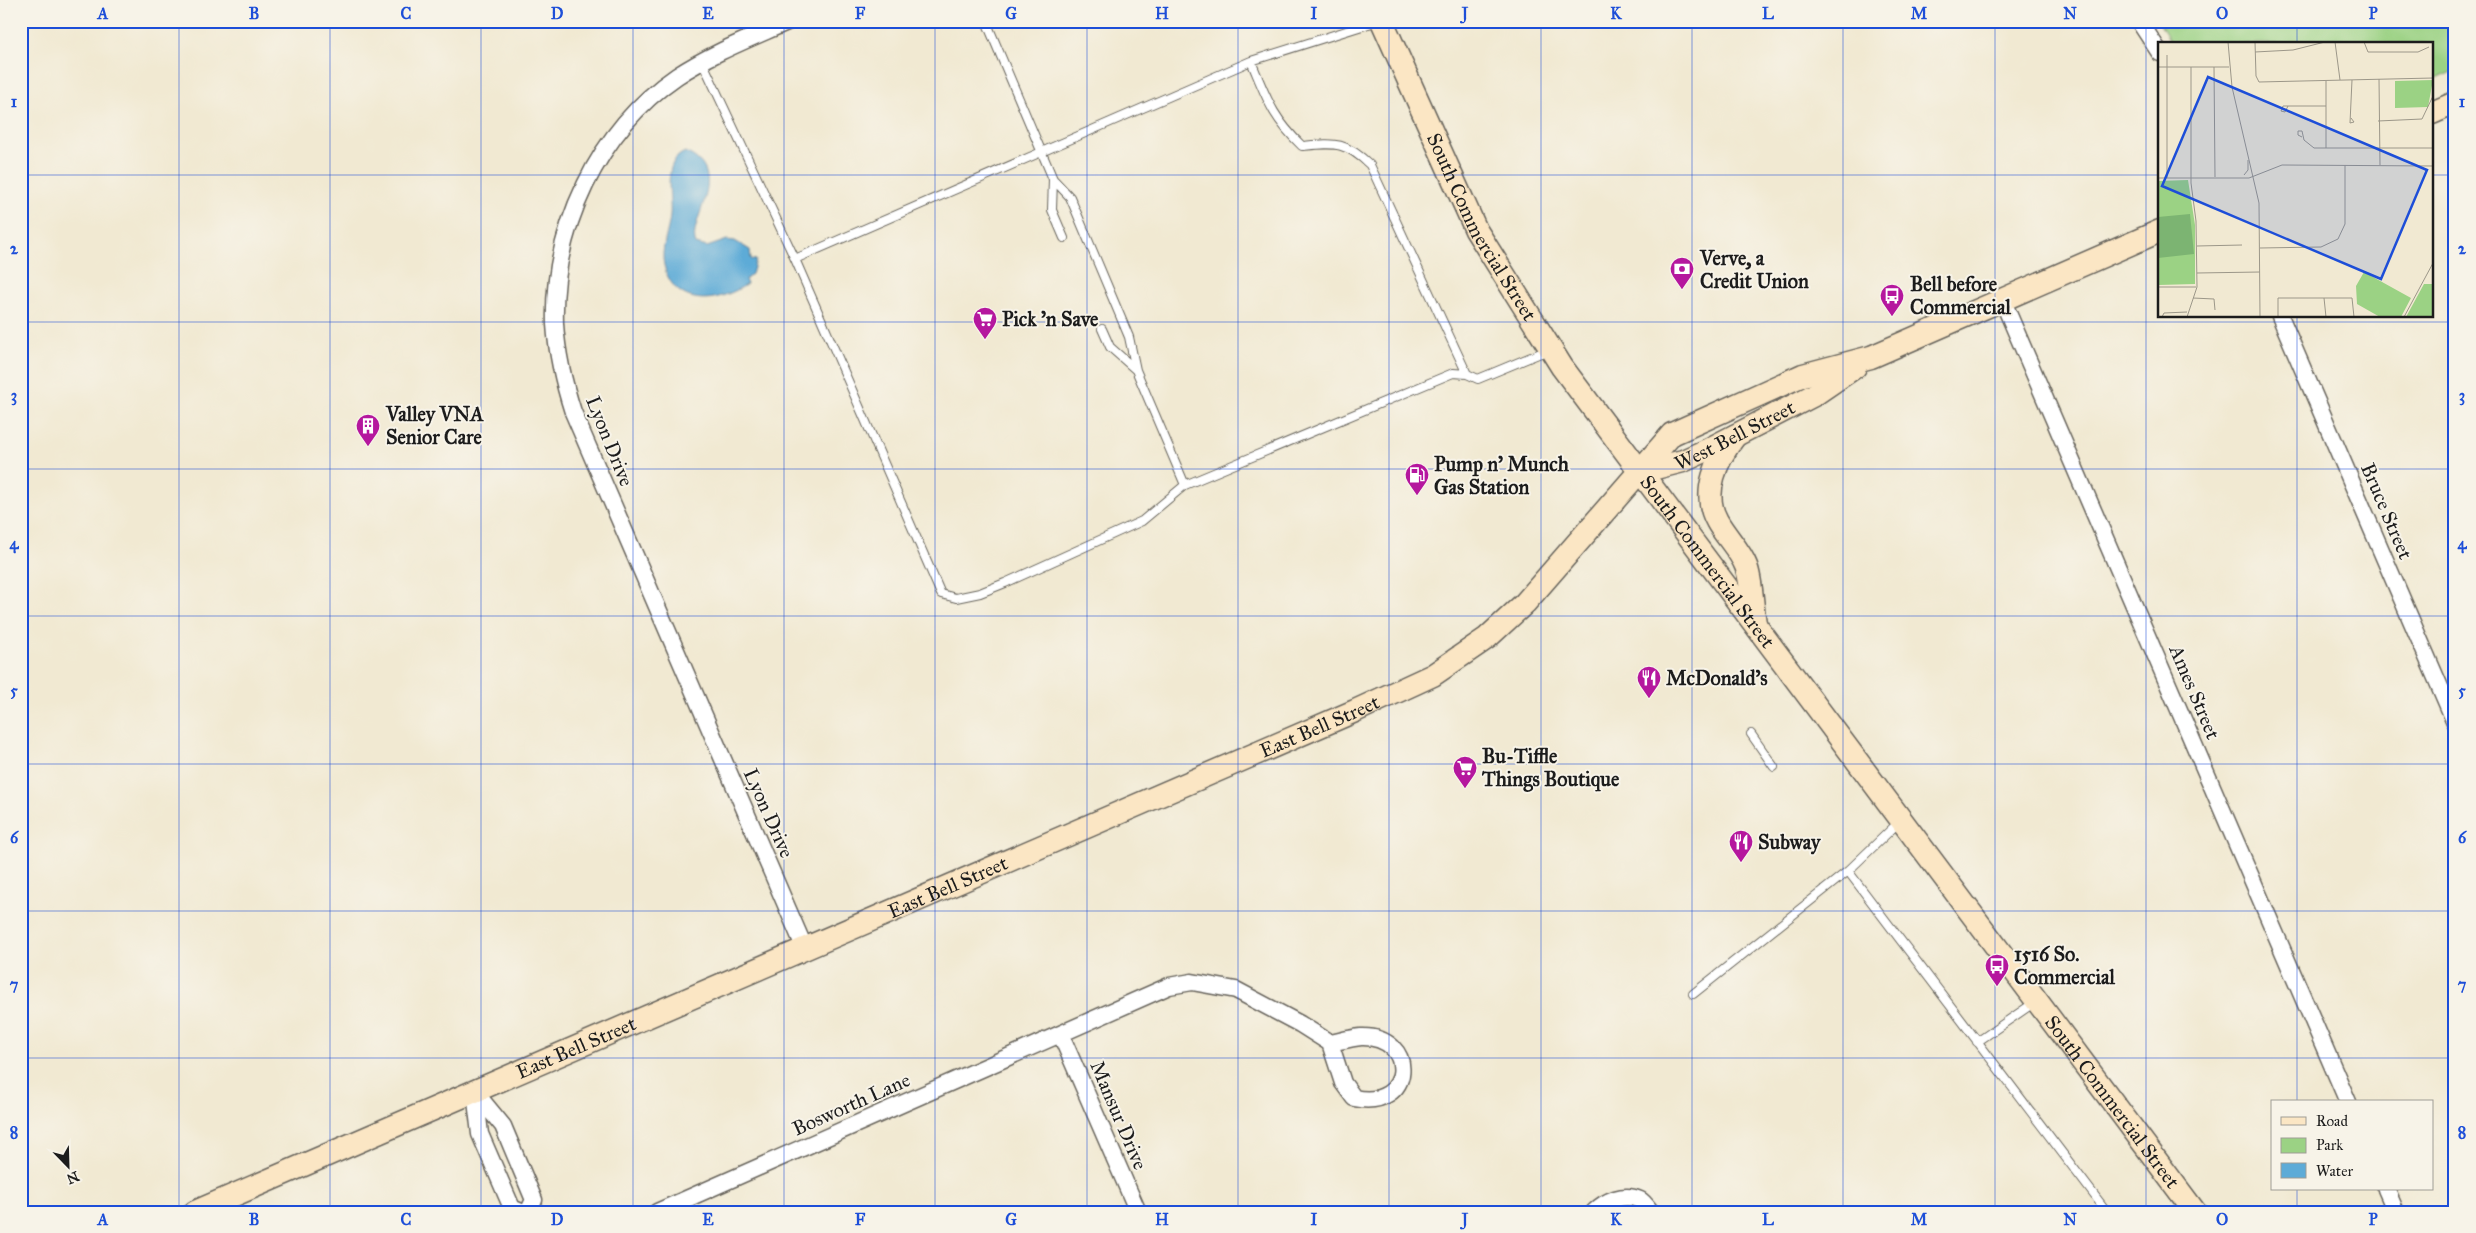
<svg xmlns="http://www.w3.org/2000/svg" width="2476" height="1233" viewBox="0 0 2476 1233" font-family="'IM FELL Great Primer',serif">
  <rect width="100%" height="100%" fill="#f7f3e8"/>
  <filter id="ink" filterUnits="userSpaceOnUse"><feTurbulence type="fractalNoise" baseFrequency=".02" numOctaves="2"/><feDisplacementMap in="SourceGraphic" scale="10" xChannelSelector="R" yChannelSelector="G"/><feConvolveMatrix kernelMatrix="1 2 1 2 8 2 1 2 1" color-interpolation-filters="sRGB"/></filter>
  <filter id="wash" filterUnits="userSpaceOnUse"><feTurbulence type="fractalNoise" baseFrequency=".0096" numOctaves="4" result="noise"/><feDisplacementMap in="SourceGraphic" scale="20" xChannelSelector="R" yChannelSelector="G"/><feGaussianBlur stdDeviation="1.12" result="paint"/><feColorMatrix in="noise" values="0 0 0 0 0 0 0 0 0 0 0 0 0 0 0 0 0 1.4 0 .05"/><feComposite in="paint" operator="in"/></filter>
  <g filter="url(#wash)">
    <rect width="100%" height="100%" fill="#f1e9d2"/>
    <path fill="#9bd284" stroke="#5c7750" d="M2158 21H2455V71L2432 81V44H2172Z"/>
    <path fill="#5dabd7" stroke="#3c647a" d="M685 152C734 173 686 221 696 244L707 247 727 240 735 241 750 250 751 259 756 260 752 274 745 280 747 284C716 305 674 308 664 265 660 249 669 231 670 215 672 196 661 162 685 152Z"/>
  </g>
  <g filter="url(#ink)">
    <g fill="none" stroke-linecap="round" stroke-linejoin="round">
      <defs>
        <path id="service" d="M986 21 1053 179 1070 197 1129 337 1136 370 1185 485
          M702 61 795 259 941 594 956 598 980 593 1005 583 1142 521 1185 485 1453 373 1467 374 1478 379 1548 350
          M1251 61C1267 99 1272 117 1302 146 1335 143 1345 141 1370 165L1467 374
          M1053 179 1052 210 1064 238
          M795 259 1251 61 1378 21
          M1102 329 1110 347 1136 370
          M1751 734 1774 767
          M1848 871 1899 822
          M1693 994 1848 871 2107 1212
          M1977 1042 2035 1002"/>
        <path id="minor" d="M789 21C751 38 712 53 677 76 598 130 552 229 555 324 557 354 564 384 573 412L805 949
          M2139 21 2160 53
          M2002 299 2348 1102
          M2280 316 2455 722
          M1061 1035 1138 1212
          M475 1092 503 1126 534 1200 528 1212
          M475 1092 480 1134 512 1208 521 1212
          M2386 1189 2396 1212
          M657 1212 1169 986 1192 982 1236 990 1300 1024 1330 1043 1343 1083 1354 1098C1414 1111 1418 1035 1361 1037 1351 1038 1340 1041 1330 1043
          M1594 1212C1605 1201 1624 1192 1640 1200 1644 1202 1648 1208 1651 1212"/>
        <g id="secondary">
          <path id="s1" d="M1382 21 1476 230 1562 367 2195 1212"/>
          <path d="M2432 113 2455 103"/>
          <path d="M1735 436C1717 459 1701 493 1717 521 1725 536 1740 550 1746 566 1752 581 1752 607 1755 623"/>
          <path id="s2" d="M1640 472 1683 461 1707 450 1814 395 1855 367"/>
          <path id="s3" d="M195 1212 1355 711 1433 675 1487 638 1525 603 1672 434 1803 375 1871 357 2160 231"/>
        </g>
      </defs>
      <use href="#service" stroke="#67645c" stroke-width="10"/>
      <use href="#minor" stroke="#67645c" stroke-width="19"/>
      <use href="#secondary" stroke="#67645c" stroke-width="25"/>
      <use href="#service" stroke="#fff" stroke-width="8"/>
      <use href="#minor" stroke="#fff" stroke-width="16"/>
      <use href="#secondary" stroke="#fbe6c4" stroke-width="22"/>
    </g>
  </g>
  <path fill="none" stroke="#1d4ed8" stroke-width="1" stroke-opacity="0.55" d="M179 21V1212M330 21V1212M481 21V1212M633 21V1212M784 21V1212M935 21V1212M1087 21V1212M1238 21V1212M1389 21V1212M1541 21V1212M1692 21V1212M1843 21V1212M1995 21V1212M2146 21V1212M2297 21V44M21 175H2160M2432 175H2455M2297 316V1102M21 322H2455M21 469H2455M21 616H2455M21 764H2455M21 911H2455M21 1058H2455M2297 1189V1212"/>
  <defs>
    <symbol id="bank-pin" viewBox="-11 -11 22 30"><path d="M0 17L-7.5 6A9.5 9.5 0 1 1 7.5 6Z" fill="#b5179e" stroke="#f7f3e8"/><path d="M-6-4H6V4H-6ZM0-2.3a2.3 2.3 0 1 0 0 4.6a2.3 2.3 0 1 0 0-4.6Z" fill="#fff"/></symbol>
    <symbol id="bus-pin" viewBox="-11 -11 22 30"><path d="M0 17L-7.5 6A9.5 9.5 0 1 1 7.5 6Z" fill="#b5179e" stroke="#f7f3e8"/><path d="M-5-6H5V4H4V6H2V4H-2V6H-4V4H-5ZM-3.5-4V0h7V-4ZM-3.5 1.2v1.5H-2V1.2ZM2 1.2v1.5H3.5V1.2Z" fill="#fff"/></symbol>
    <symbol id="supermarket-pin" viewBox="-11 -11 22 30"><path d="M0 17L-7.5 6A9.5 9.5 0 1 1 7.5 6Z" fill="#b5179e" stroke="#f7f3e8"/><path d="M-6-5.5h2.5l.6 2H6L4.5 2H-2.5L-4.4-4H-6ZM-1.5 3.2a1.3 1.3 0 1 0 .1 0ZM3 3.2a1.3 1.3 0 1 0 .1 0Z" fill="#fff"/></symbol>
    <symbol id="building-pin" viewBox="-11 -11 22 30"><path d="M0 17L-7.5 6A9.5 9.5 0 1 1 7.5 6Z" fill="#b5179e" stroke="#f7f3e8"/><path d="M-4-6H4V6H1V3H-1V6H-4ZM-2.5-4.3h1.7v1.8h-1.7ZM.8-4.3h1.7v1.8H.8ZM-2.5-1h1.7V.8h-1.7ZM.8-1h1.7V.8H.8Z" fill="#fff"/></symbol>
    <symbol id="fuel-pin" viewBox="-11 -11 22 30"><path d="M0 17L-7.5 6A9.5 9.5 0 1 1 7.5 6Z" fill="#b5179e" stroke="#f7f3e8"/><path d="M-5.5-6h7V0h2V4h1.3V-2.5L3-4.5l.8-.8L6-3V5H2.5V1h-1V6h-7ZM-4.2-4.7v3.2H.2V-4.7Z" fill="#fff"/></symbol>
    <symbol id="restaurant-pin" viewBox="-11 -11 22 30"><path d="M0 17L-7.5 6A9.5 9.5 0 1 1 7.5 6Z" fill="#b5179e" stroke="#f7f3e8"/><path d="M-5-6h1v4h1v-4h1v4h1v-4h1v5L-1.5 .5V6h-2V.5L-5-1ZM5-6V6H3V1.5H1.5Q1.5-4 5-6Z" fill="#fff"/></symbol>
  </defs>
  <g fill-rule="evenodd">
    <use href="#bank-pin" x="1668" y="255" width="28" height="38"/>
    <use href="#bus-pin" x="1878" y="282" width="28" height="38"/>
    <use href="#supermarket-pin" x="971" y="305" width="28" height="38"/>
    <use href="#building-pin" x="354" y="412" width="28" height="38"/>
    <use href="#fuel-pin" x="1403" y="461" width="28" height="38"/>
    <use href="#restaurant-pin" x="1635" y="664" width="28" height="38"/>
    <use href="#supermarket-pin" x="1451" y="754" width="28" height="38"/>
    <use href="#restaurant-pin" x="1727" y="828" width="28" height="38"/>
    <use href="#bus-pin" x="1983" y="952" width="28" height="38"/>
  </g>
  <g text-anchor="middle" dominant-baseline="central" stroke-width="4" stroke-linejoin="round" paint-order="stroke">
    <g font-size="20" fill="#1c1c1c" stroke="#f7f3e8">
      <text stroke="none"><textPath href="#s1" startOffset="229">South Commercial Street</textPath></text>
      <text stroke="none"><textPath href="#s2" startOffset="102">West Bell Street</textPath></text>
      <text transform="translate(610 441) rotate(68)">Lyon Drive</text>
      <text transform="translate(2387 511) rotate(67)">Bruce Street</text>
      <text stroke="none"><textPath href="#s1" startOffset="634">South Commercial Street</textPath></text>
      <text transform="translate(2195 692) rotate(67)">Ames Street</text>
      <text stroke="none"><textPath href="#s3" startOffset="1225">East Bell Street</textPath></text>
      <text transform="translate(769 813) rotate(66)">Lyon Drive</text>
      <text stroke="none"><textPath href="#s3" startOffset="820">East Bell Street</textPath></text>
      <text stroke="none"><textPath href="#s3" startOffset="415">East Bell Street</textPath></text>
      <text stroke="none"><textPath href="#s1" startOffset="1309">South Commercial Street</textPath></text>
      <text transform="translate(851 1104) rotate(-24)">Bosworth Lane</text>
      <text transform="translate(1119 1115) rotate(67)">Mansur Drive</text>
    </g>
    <g font-size="20" font-weight="bold" fill="#1c1c1c" stroke="#f7f3e8" text-anchor="start">
      <text x="1700" y="258">Verve, a<tspan x="1700" dy="23">Credit Union</tspan></text>
      <text x="1910" y="284">Bell before<tspan x="1910" dy="23">Commercial</tspan></text>
      <text x="1002" y="319">Pick 'n Save</text>
      <text x="386" y="414">Valley VNA<tspan x="386" dy="23">Senior Care</tspan></text>
      <text x="1434" y="464">Pump n' Munch<tspan x="1434" dy="23">Gas Station</tspan></text>
      <text x="1666" y="678">McDonald's</text>
      <text x="1482" y="756">Bu-Tiffle<tspan x="1482" dy="23">Things Boutique</tspan></text>
      <text x="1758" y="842">Subway</text>
      <text x="2014" y="954">1516 So.<tspan x="2014" dy="23">Commercial</tspan></text>
    </g>
  </g>
  <g transform="translate(2158 42)">
    <rect width="275" height="275" fill="#f1e9d2"/>
    <path d="M275 38 270 65 237 66V39ZM30 138 37 183V242L0 243V139ZM206 230 253 256 243 275H222L199 262 198 244ZM266 242H275V275H248Z" fill="#9bd284"/>
    <path d="M32 172 36 212 0 216V175Z" fill="#7cb472"/>
    <path fill="none" stroke="#9c9789" stroke-width="1" d="M70 0 74 45 101 161 102 275M97 0 98 34 101 40 275 36M177 0 182 38M206 0 210 10H260L271 5M97 10 135 8 167 0M9 13V136M0 25H71M56 25 57 135M221 37 222 123M130 64 127 70 123 69 125 64H168M193 76 196 80 192 81 194 38M220 79 264 77 275 54M144 95 140 93V89H144L146 98 156 106H275M168 106V39M86 133 90 128V118M0 136H91L124 123 275 124M39 204 84 203M102 206 163 205 180 197 187 182V123M39 231 102 230M0 245H38M35 256 56 257 57 268M166 256 168 275M4 275 6 271 29 270M29 275 39 245 38 179 33 141V25M120 275V256H194L196 275M246 275 275 221"/>
    <path fill="#1d4ed8" fill-opacity="0.15" stroke="#1d4ed8" stroke-width="2.5" d="M50 35 269 128 223 237 4 144Z"/>
    <rect width="275" height="275" fill="none" stroke="#1c1c1c" stroke-width="2.5"/>
  </g>
  <rect width="2476" height="1233" fill="none" stroke="#f7f3e8" stroke-width="55"/>
  <rect x="2271" y="1100" width="162" height="90" fill="#f7f3e8" stroke="#9f9d96"/>
  <rect x="2281" y="1117" width="25" height="8" fill="#fbe6c4" stroke="#9f9d96"/>
  <text x="2316" y="1126" font-size="15" fill="#1c1c1c">Road</text>
  <rect x="2281" y="1138" width="25" height="15" fill="#9bd284" stroke="#9f9d96"/>
  <text x="2316" y="1150" font-size="15" fill="#1c1c1c">Park</text>
  <rect x="2281" y="1163" width="25" height="15" fill="#5dabd7" stroke="#9f9d96"/>
  <text x="2316" y="1176" font-size="15" fill="#1c1c1c">Water</text>
  <g transform="translate(68 1166) rotate(157)" stroke="#f7f3e8" stroke-width="4" paint-order="stroke">
  <path d="M0-4L9 19L0 12L-9 19Z" fill="#1c1c1c"/>
  <text y="-8" font-size="14" font-weight="bold" text-anchor="middle" fill="#1c1c1c">N</text>
  </g>
  <rect x="28" y="28" width="2420" height="1178" fill="none" stroke="#1d4ed8" stroke-width="2"/>
  <g font-size="16" text-anchor="middle" font-weight="bold" fill="#1d4ed8">
    <text x="103" y="19">A</text>
    <text x="254" y="19">B</text>
    <text x="406" y="19">C</text>
    <text x="557" y="19">D</text>
    <text x="708" y="19">E</text>
    <text x="860" y="19">F</text>
    <text x="1011" y="19">G</text>
    <text x="1162" y="19">H</text>
    <text x="1314" y="19">I</text>
    <text x="1465" y="19">J</text>
    <text x="1616" y="19">K</text>
    <text x="1768" y="19">L</text>
    <text x="1919" y="19">M</text>
    <text x="2070" y="19">N</text>
    <text x="2222" y="19">O</text>
    <text x="2373" y="19">P</text>
    <text x="14" y="107">1</text>
    <text x="2462" y="107">1</text>
    <text x="14" y="254">2</text>
    <text x="2462" y="254">2</text>
    <text x="14" y="401">3</text>
    <text x="2462" y="401">3</text>
    <text x="14" y="549">4</text>
    <text x="2462" y="549">4</text>
    <text x="14" y="696">5</text>
    <text x="2462" y="696">5</text>
    <text x="14" y="843">6</text>
    <text x="2462" y="843">6</text>
    <text x="14" y="990">7</text>
    <text x="2462" y="990">7</text>
    <text x="14" y="1138">8</text>
    <text x="2462" y="1138">8</text>
    <text x="103" y="1225">A</text>
    <text x="254" y="1225">B</text>
    <text x="406" y="1225">C</text>
    <text x="557" y="1225">D</text>
    <text x="708" y="1225">E</text>
    <text x="860" y="1225">F</text>
    <text x="1011" y="1225">G</text>
    <text x="1162" y="1225">H</text>
    <text x="1314" y="1225">I</text>
    <text x="1465" y="1225">J</text>
    <text x="1616" y="1225">K</text>
    <text x="1768" y="1225">L</text>
    <text x="1919" y="1225">M</text>
    <text x="2070" y="1225">N</text>
    <text x="2222" y="1225">O</text>
    <text x="2373" y="1225">P</text>
  </g>
</svg>
